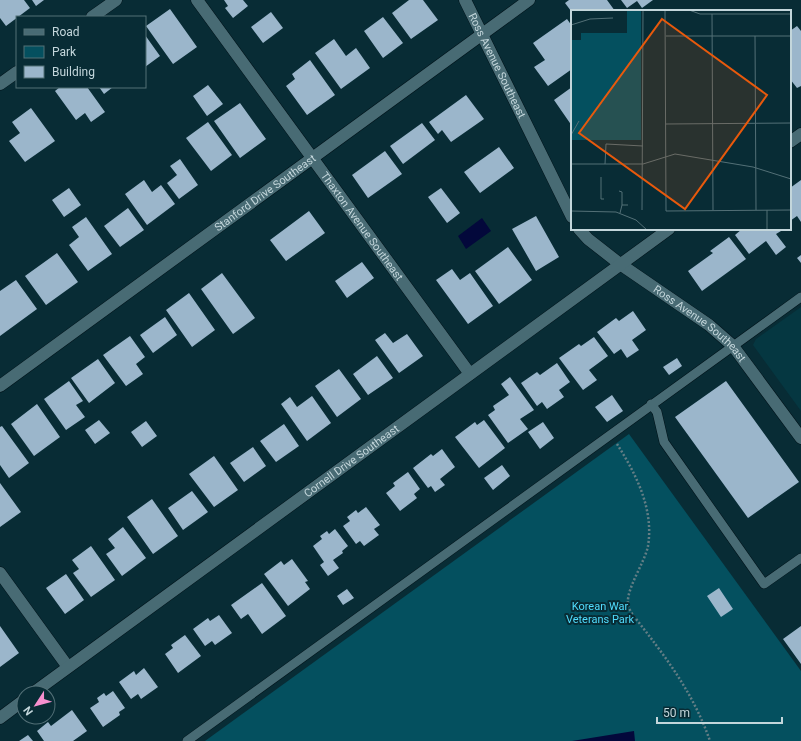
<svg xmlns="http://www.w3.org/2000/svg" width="801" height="741" viewBox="0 0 801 741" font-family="Roboto,sans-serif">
  <rect width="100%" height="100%" fill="#082c35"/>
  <path fill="#053741" d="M801 307V411L753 345 756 339Z"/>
  <path fill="#04505f" d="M629 434 801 671V741H205Z"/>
  <path fill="#03083b" d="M482 218 491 231 466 249 458 236Z
    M634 731 635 741H572Z"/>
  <path fill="#9bb6cb" d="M0 0H24L30 8 6 26 0 18Z
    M32 0H44L36 6Z
    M224 0H243L248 6 233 18 225 8 228 6Z
    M409 0H423L438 20 411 39 392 13Z
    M569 0H607L615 11H571L565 3Z
    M621 0H653L642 8 637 1 627 8Z
    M170 9 197 47 173 64 146 26Z
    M271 12 283 28 263 43 251 27Z
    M383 17 403 43 383 58 364 31Z
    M567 19 572 26V69L548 86 534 67 545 60 533 43Z
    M797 26 801 31V86L797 88 790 79V31Z
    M145 35 160 56 145 67Z
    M334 39 346 56 356 48 370 68 341 89 315 53Z
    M310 60 335 95 307 115 286 86 295 79 292 74Z
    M208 85 223 104 207 116 193 96Z
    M60 87H87L105 112 91 122 85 113 76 120 55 91Z
    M99 87H113L104 94Z
    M572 87V126L554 100Z
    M466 95 484 119 451 142 442 130 438 134 429 122Z
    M240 103 266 139 240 158 214 121Z
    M31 108 55 141 25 162 9 141 20 133 12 122Z
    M208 122 232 155 211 171 186 138Z
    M422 123 435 140 403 164 390 146Z
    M499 147 514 168 480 193 464 172Z
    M385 151 402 174 368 198 352 175Z
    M180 159 198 185 179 199 167 183 177 175 170 166Z
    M144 180 152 192 161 185 175 204 147 225 125 194Z
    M801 180V222L797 216 790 221V188Z
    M69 188 81 205 64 217 52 200Z
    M441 188 460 213 447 223 428 197Z
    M128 208 144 230 120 247 104 226Z
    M309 211 325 233 286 261 270 240Z
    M536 216 559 257 536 271 512 229Z
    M86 217 112 254 88 271 69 245 79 237 72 227Z
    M742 229H779L781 231 776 234 786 247 776 255 766 241 749 254 735 235Z
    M729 237 746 259 702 291 688 271 713 253 710 251Z
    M508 247 532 280 499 304 475 271Z
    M57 253 78 282 46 305 25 276Z
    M801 255V263L797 258Z
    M362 262 374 278 347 298 335 281Z
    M452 269 460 280 470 273 493 306 468 324 436 280Z
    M222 273 255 318 233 334 201 289Z
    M16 280 37 309 0 336V291Z
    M189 293 215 330 192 347 166 310Z
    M633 311 646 330 632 340 639 350 627 358 621 349 614 354 597 332 616 318 619 321Z
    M165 317 177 335 153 353 140 335Z
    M385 333 393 343 407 334 423 356 399 373 375 340Z
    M130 336 145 357 136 364 143 374 126 386 103 355Z
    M594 337 608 356 589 370 597 380 583 390 559 358 579 344 581 346Z
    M377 356 393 378 368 395 353 374Z
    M677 358 682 366 669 375 663 367Z
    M98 359 115 383 89 403 71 378Z
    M557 363 570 382 559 390 564 397 547 409 542 402 537 406 521 383 537 372 540 375Z
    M339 369 361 399 337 417 315 386Z
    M510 377 534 410 520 419 528 429 508 443 488 415 495 410 493 406 509 395 501 384Z
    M69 381 83 401 76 405 85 417 66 430 44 399Z
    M726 381 799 482 748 518 675 417Z
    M612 395 623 411 607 422 595 407Z
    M312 396 331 423 307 441 281 404 290 397 297 407Z
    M37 404 60 437 34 456 11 424Z
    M99 420 110 433 95 444 85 430Z
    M484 420 505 448 479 468 455 437 475 422 477 425Z
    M146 421 157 436 142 447 131 432Z
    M543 422 554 438 540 449 528 432Z
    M284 424 299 446 276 462 260 441Z
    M2 426 29 463 9 478 0 465V427Z
    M253 447 266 466 244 482 230 463Z
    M442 449 455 467 440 479 445 485 435 492 431 486 428 488 413 468 431 454 433 456Z
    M214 456 238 490 214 507 189 474Z
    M502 465 510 476 493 490 484 478Z
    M408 472 420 489 414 494 417 498 400 511 386 493 395 486 393 483Z
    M0 483 21 512 0 527Z
    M192 491 208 512 183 530 168 508Z
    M152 499 178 536 153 554 127 517Z
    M366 507 380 525 374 529 379 535 364 546 360 541 356 544 343 526 350 521 347 517 356 510 358 513Z
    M123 527 146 558 122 576 106 554 115 548 108 539Z
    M335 529 348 546 342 551 343 553 333 560 339 568 328 576 320 565 324 562 313 546 322 539 320 536 327 531 329 534Z
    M91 546 115 580 91 597 73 573 79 569 72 560Z
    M292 559 308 581 305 582 310 589 288 606 264 574 281 561 284 565Z
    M66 574 84 600 65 614 46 588Z
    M262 583 286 616 262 634 248 614 241 619 231 605Z
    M719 588 733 609 721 617 707 596Z
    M347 589 354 598 343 605 337 596Z
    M219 615 232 633 215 645 212 641 205 646 193 629 208 618 210 621Z
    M0 626 19 653 0 667Z
    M801 626V664L783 639Z
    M185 635 201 656 178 673 165 654 173 648 171 645Z
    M144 668 158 687 141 699 138 694 131 699 119 682 134 671 136 675Z
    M113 691 125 708 119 712 120 715 103 727 90 708 99 702 97 698 104 693 106 696Z
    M72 710 87 731 73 741H44L37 731 48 722 51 726Z
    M28 735 33 741H19Z"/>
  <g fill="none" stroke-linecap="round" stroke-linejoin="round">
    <defs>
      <path id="lane" d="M651 404 657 412 664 442 764 584 801 558
        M187 741 801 297"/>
      <g id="street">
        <path id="s1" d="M197 0 470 374"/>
        <path id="s2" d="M465 0 572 217"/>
        <path d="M92 17 116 0"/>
        <path d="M0 84 17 72"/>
        <path d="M790 142 801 134"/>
        <path id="s3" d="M579 229 588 239 620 264 709 325 733 346 801 438"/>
        <path id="s4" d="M0 386 529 0"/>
        <path d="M0 573 68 667"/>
        <path id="s5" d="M33 693 669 229"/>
        <path d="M0 718 24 700"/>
      </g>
    </defs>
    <use href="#lane" stroke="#00131a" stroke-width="10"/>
    <use href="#street" stroke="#00131a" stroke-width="13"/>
    <path stroke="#637e85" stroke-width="2.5" stroke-dasharray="2 2" stroke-linecap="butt" d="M617 444C636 474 654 509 648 546 645 562 626 589 628 604 628 607 631 612 633 615 665 656 693 692 710 741"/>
    <use href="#lane" stroke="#486b74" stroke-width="9"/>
    <use href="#street" stroke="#486b74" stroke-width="12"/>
  </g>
  <g text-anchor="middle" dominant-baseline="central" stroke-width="4" stroke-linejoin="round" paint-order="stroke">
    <g font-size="11" fill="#c3d6db" stroke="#082c35">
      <text stroke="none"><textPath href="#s2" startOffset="73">Ross Avenue Southeast</textPath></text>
      <text stroke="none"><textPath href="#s4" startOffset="328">Stanford Drive Southeast</textPath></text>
      <text stroke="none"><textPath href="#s1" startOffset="280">Thaxton Avenue Southeast</textPath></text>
      <text stroke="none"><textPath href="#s3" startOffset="154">Ross Avenue Southeast</textPath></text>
      <text stroke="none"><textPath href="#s5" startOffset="394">Cornell Drive Southeast</textPath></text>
    </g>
    <g font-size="11" fill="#51dcfd" stroke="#082c35">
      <text x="600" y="606">Korean War<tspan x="600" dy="13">Veterans Park</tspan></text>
    </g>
  </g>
  <g transform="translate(571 10)">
    <rect width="220" height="220" fill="#082c35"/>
    <path d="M56 0H70V130H0V30H10V23H56Z" fill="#04505f"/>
    <path fill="none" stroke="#537077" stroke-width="1" d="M94 0 95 201 220 200M118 0 129 4H220M141 4 142 200M0 15 19 9 42 8M95 26H220M184 26 185 200M95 114 220 113M0 125 8 111M0 154H72L104 144 182 157 220 169M34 154 35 134 72 136M30 167V189H33M48 181 51 182V195M71 200 72 0M196 200V220M0 201 45 202 65 210 76 220M49 203 51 195H57"/>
    <path fill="#e8590c" fill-opacity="0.15" stroke="#e8590c" stroke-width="2" d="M91 9 196 85 114 199 8 123Z"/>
    <rect width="220" height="220" fill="none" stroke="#c3d6db" stroke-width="2"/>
  </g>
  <rect x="16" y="16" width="130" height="72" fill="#082c35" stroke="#537077"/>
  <rect x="24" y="29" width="20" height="6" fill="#486b74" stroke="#537077"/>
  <text x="52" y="36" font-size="12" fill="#c3d6db">Road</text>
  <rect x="24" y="46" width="20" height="12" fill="#04505f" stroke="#537077"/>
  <text x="52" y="56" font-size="12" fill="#c3d6db">Park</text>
  <rect x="24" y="66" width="20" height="12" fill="#9bb6cb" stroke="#537077"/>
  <text x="52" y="76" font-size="12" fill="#c3d6db">Building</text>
  <g transform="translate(36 705) rotate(234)"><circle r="19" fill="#082c35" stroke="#537077"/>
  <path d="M0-3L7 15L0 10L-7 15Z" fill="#f690cf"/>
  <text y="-6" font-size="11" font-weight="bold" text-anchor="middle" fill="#c3d6db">N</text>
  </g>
  <path d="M657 717v6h125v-6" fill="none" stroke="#c3d6db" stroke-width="2"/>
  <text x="663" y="717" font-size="12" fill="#c3d6db" stroke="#082c35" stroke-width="3" paint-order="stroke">50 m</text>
</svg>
